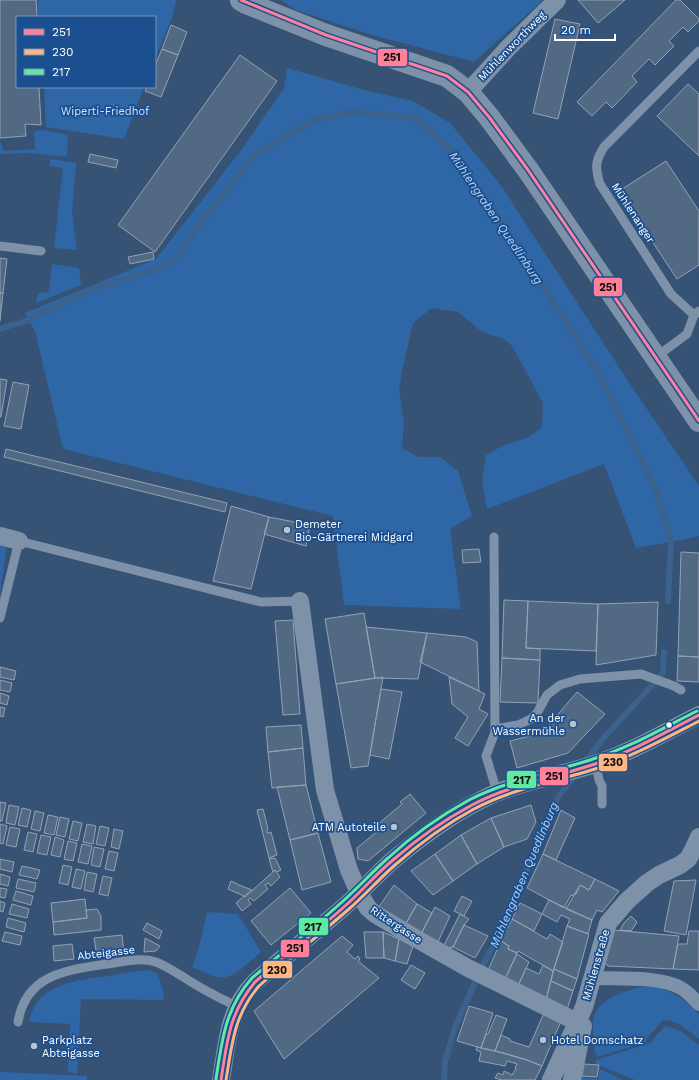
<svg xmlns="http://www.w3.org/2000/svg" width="699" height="1080" viewBox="0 0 699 1080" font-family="'Work Sans',sans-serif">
  <rect width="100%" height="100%" fill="#365274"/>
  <path fill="#2f66a5" d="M37 0H176L173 15 155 59V17H38Z
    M281 0H543L474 62 372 35 296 10Z
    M287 68 364 90 413 101 450 123 500 184 630 384 699 486V536L682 540 636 548 604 464 487 509 482 481 486 455 504 445 527 438 542 427 543 403 512 346 504 339 482 332 458 312 432 308 413 323 402 371 399 390 404 423 402 448 418 457H440L458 471 472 516 450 529 461 609 344 605 333 516 63 449 35 331 25 313 156 259 242 149 284 88Z
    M44 87H144L124 139 46 127Z
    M44 130 68 135 67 157 30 153 0 154V140L4 151 35 149 34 131Z
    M50 159 76 163 72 211 77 250 54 248 63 168 50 166Z
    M52 264 79 268 81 285 36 303 38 293 49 292Z
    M0 543 7 545 0 595Z
    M207 912 238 914 261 952C248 962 234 981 216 977 208 975 200 970 192 967L199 947Z
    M148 970 156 973C162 984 163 988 164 1000L81 999 77 1074 68 1072 70 1024 29 1022C31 1014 33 1006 39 1000 57 980 90 979 114 975 125 973 137 971 148 970Z
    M641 987C647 987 654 986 660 988 675 992 690 1003 699 1015V1039C689 1031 676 1019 663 1020L647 1038 646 1042 597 1057 595 1053C594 1043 592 1032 593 1022 595 999 623 992 641 987Z
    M667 1026 682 1032 699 1045V1080H635L596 1064V1060L650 1043 664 1027Z
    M600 1069 623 1080H581L582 1077 598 1079Z
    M0 1072 87 1076V1080H0Z"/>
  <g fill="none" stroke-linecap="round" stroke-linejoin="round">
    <path stroke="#3b618d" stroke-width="6" d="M0 329 26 321 90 290 166 266 178 255 193 233 254 156 291 133 318 119 352 112 416 118 455 154 532 269 600 376 657 492 671 543 668 601
      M584 763 602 740 663 673 664 652
      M444 1080 445 1062 455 1027 480 971 504 925 558 797 575 775"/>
  </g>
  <path fill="#526984" stroke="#92a2b6" d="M0 0H36L37 17H17V87H39L41 125 25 124 26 136 0 138Z
    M578 0H625L598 23Z
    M676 0H680L699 19V21L688 32 683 27 669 41 674 46 655 65 649 59 632 76 637 82 612 108 606 102 592 116 577 102Z
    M555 19 580 24 558 119 533 113Z
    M171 25 187 32 178 55 162 49Z
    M162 49 178 55 161 97 145 91 147 87H155V66Z
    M240 55 277 81 155 252 118 225Z
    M688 84 699 94V156L657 116Z
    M90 154 118 160 116 168 88 162Z
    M666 161 699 211V265L677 279 619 191Z
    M153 252 154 259 130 264 128 257Z
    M0 258 7 259 3 293H0Z
    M0 293H3L0 321Z
    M0 379 7 380 1 417H0Z
    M13 382 29 385 21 429 4 426Z
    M6 449 227 503 225 512 4 457Z
    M231 506 269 517 251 589 213 581Z
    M269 517 310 525 306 546 264 534Z
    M479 549 481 562 463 563 462 550Z
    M681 552 699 553V657L678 656Z
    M504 600 528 601 526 648 540 649V660L502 658Z
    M528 601 598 604 596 651 526 648Z
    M658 602 656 655 596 665 598 604Z
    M364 613 375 678 336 684 325 619Z
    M293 620 300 714 283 715 275 621Z
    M366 627 427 633 418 679 375 678Z
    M427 633 466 637 477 642 479 691 420 662Z
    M678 656 699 657V682L677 681Z
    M502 658 540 660 538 703 500 702Z
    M0 667 16 671 14 680 0 677Z
    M383 677 368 766 351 768 336 684Z
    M449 677 485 694 479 709 488 714 468 746 455 738 468 717 452 704Z
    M0 680 12 683 10 692 0 690Z
    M381 689 402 692 389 759 370 755Z
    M577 692 605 714 568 753 517 768 510 741 542 733Z
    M0 693 9 696 7 705 0 703Z
    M0 707 5 708 3 717 0 716Z
    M301 725 303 748 268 752 266 727Z
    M303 748 306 785 272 788 268 752Z
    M306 785 318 833 290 840 277 787Z
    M410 794 426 813 368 861 358 859 357 848 380 829 377 825 402 804 400 802Z
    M0 802 6 803 2 821H0Z
    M9 805 19 807 15 825 6 823Z
    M531 805 536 822 527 839 504 847 491 818Z
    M22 808 31 810 27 827 18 825Z
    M263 809 268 829 267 830V833L271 832 277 855 269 858 257 810Z
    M561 810 575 818 556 860 543 854Z
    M35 811 44 813 40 831 31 829Z
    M48 815 58 817 54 835 44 833Z
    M60 817 69 819 65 837 56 835Z
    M491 818 504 847 477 864 461 835Z
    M73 821 82 823 78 841 69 839Z
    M0 824 7 826 3 844 0 843Z
    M87 824 96 826 93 844 83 842Z
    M100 826 109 828 105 846 96 844Z
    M10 827 20 829 16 847 6 845Z
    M114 829 123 831 119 849 111 847Z
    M28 832 37 834 33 852 24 850Z
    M318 833 331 882 302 890 290 840Z
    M41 835 51 837 47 855 37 853Z
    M461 835 477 864 453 881 435 854Z
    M55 837 64 840 60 857 51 855Z
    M68 841 77 843 73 861 64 859Z
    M82 844 92 846 88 864 78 862Z
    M94 847 104 849 100 867 91 865Z
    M109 851 118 853 114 871 105 869Z
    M435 854 453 881 433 895 411 871Z
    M543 854 595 879 589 890 580 885 576 894H574L573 896 571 895 564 908 527 888Z
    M275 858 281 870 277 872 275 870 273 872 269 859Z
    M0 859 14 862 12 872 0 869Z
    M63 865 72 867 68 885 59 883Z
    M22 866 40 870 37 879 19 875Z
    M76 869 85 871 81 889 72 887Z
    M275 870 280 877 271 886 268 883 265 885 268 889 254 901 250 898 248 900 251 904 242 911 236 903 244 896 245 897Z
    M87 872 97 874 93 892 84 890Z
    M0 874 10 877 8 886 0 884Z
    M103 876 112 878 108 896 99 894Z
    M18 879 36 883 34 892 16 888Z
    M595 879 619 891 602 912 597 910 592 920 566 909 580 885 589 890Z
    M696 880 686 935 664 931 674 881Z
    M231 881 239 885 252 890 244 896 228 889Z
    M394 885 417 904 405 925 378 908Z
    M0 888 7 889 5 898 0 897Z
    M290 888 311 913 271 945 251 921Z
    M16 891 33 896 31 905 13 900Z
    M462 896 472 901 464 916 454 911Z
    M85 899 87 918 53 922 51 903Z
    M549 900 592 920 588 934 567 926 570 919 561 915 557 922 542 914Z
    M0 901 5 903 3 912 0 911Z
    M520 903 542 914 534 931 512 919Z
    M12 904 29 909 27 918 9 914Z
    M417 904 432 913 421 934 405 925Z
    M435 907 450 916 437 944 421 934Z
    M97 909 101 916V930L54 935 53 922 87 918 86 910Z
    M460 914 469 919 464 925 453 947 442 949Z
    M631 916 637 922 631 931 620 930 624 923Z
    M8 918 26 923 24 932 6 927Z
    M512 919 547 939 550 934 563 942 553 971 518 951 517 953 508 949 509 946 501 941Z
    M147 923 162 931 159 939 143 930Z
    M464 925 488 936 475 958 453 947Z
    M567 926 589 934 577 979 554 969Z
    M613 930 679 936 673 969 608 966 604 962Z
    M689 931H699V970L673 969 678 944H687Z
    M5 932 22 936 20 945 2 941Z
    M364 932H383L384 958H366Z
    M383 932 399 939 395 961 384 958Z
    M122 935 124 953 97 956 94 938Z
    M342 936 353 945 347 952 355 959 358 956 360 959 358 961 379 978 284 1059 254 1011Z
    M145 938 160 946 156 951 144 952Z
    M399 939 413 946 407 964 395 961Z
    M501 941 509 946 508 949 517 953 505 979 488 970Z
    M72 944 74 959 54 961 53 946Z
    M517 954 529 962 518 986 505 979Z
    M411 965 425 973 415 989 401 980Z
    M543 965 553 971 546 1000 518 986 526 968 539 974Z
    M554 969 577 979 573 991 551 981Z
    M551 981 573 991 567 1010 546 1000Z
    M469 1006 493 1013 481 1048 457 1041Z
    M544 1013 561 1021 542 1066 527 1060 495 1051 501 1035 510 1039V1041L529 1047Z
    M496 1015 507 1019 495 1051 481 1048 486 1034H488Z
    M477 1047 504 1053 527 1060 542 1066 535 1080H502L495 1078 498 1073 503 1075 504 1071 512 1075 516 1069 515 1068 517 1064 507 1061 505 1066 479 1061 481 1052 476 1050Z
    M584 1064 599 1065 597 1077 582 1076Z"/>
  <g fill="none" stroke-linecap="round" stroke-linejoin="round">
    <path stroke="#7d92a8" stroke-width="9" d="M0 246 41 251
      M694 315 671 294 600 184C595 168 595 161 604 147L699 51
      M656 357 687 334 694 315 699 311
      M494 537 495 732
      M0 618 19 541 261 602 300 601
      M596 764 599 780 602 786V804
      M497 792 486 756 495 732 500 728 518 725 531 719 537 713 547 695 560 685 580 679 641 674 674 686 681 690
      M18 1022C26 974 67 970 107 964 122 962 141 957 156 962 169 967 181 976 193 983 207 992 222 999 236 1006"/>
    <path stroke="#7d92a8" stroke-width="14" d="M592 978C617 979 660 976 681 988 688 992 693 998 699 1004"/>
    <path stroke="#7d92a8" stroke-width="18" d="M468 92 509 47 557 0
      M0 536 19 541
      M300 601 325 790 349 870 359 893 368 908 375 914 415 938 468 968 577 1022
      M221 1080C227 1044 228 1009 255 982 285 956 315 932 345 906 362 891 376 875 393 860 421 837 450 815 483 799 516 782 559 776 595 764 632 752 665 732 699 715
      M551 1080 584 1007 608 923 627 901 647 883 659 875 680 865 688 859 692 852 699 837
      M572 1080 583 1026"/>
    <path stroke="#7d92a8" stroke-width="22" d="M241 0 246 3 326 35 447 76 468 92 489 117 528 170 699 421"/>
    <defs>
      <path id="bus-1" d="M241 0 326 35 447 76 468 92 489 117 528 170 699 421
        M221 1080C227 1042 229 1013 255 982 285 956 316 932 345 906 362 891 376 874 393 860 417 839 444 820 472 805 511 784 554 778 595 764 632 752 665 732 699 715"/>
      <path id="bus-2" d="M226 1080C232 1044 234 1015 259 986 288 960 319 935 349 909 365 895 379 879 395 865 419 844 446 824 474 809 513 788 556 782 598 768 633 756 666 738 699 721"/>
      <path id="bus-3" d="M216 1079C222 1041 225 1008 252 978 282 953 313 928 342 902 358 888 372 872 388 858 412 836 440 816 469 800 508 780 551 773 593 759 629 748 663 728 697 711"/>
    </defs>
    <use href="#bus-1" stroke="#1b4f8f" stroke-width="6"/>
    <use href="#bus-2" stroke="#1b4f8f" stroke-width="6"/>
    <use href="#bus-3" stroke="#1b4f8f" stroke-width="6"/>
    <use href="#bus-1" stroke="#ff8098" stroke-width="3"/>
    <use href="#bus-2" stroke="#ffb580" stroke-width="3"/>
    <use href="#bus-3" stroke="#60e9a3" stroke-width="3"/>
  </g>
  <g fill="#b9c2ce" stroke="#1b4f8f" stroke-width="1.5">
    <circle cx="287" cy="530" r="4"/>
    <circle cx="573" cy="724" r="4"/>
    <circle cx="394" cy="827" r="4"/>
    <circle cx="543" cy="1040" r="4"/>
    <circle cx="34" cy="1046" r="4"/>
  </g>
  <circle fill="#fff" stroke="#1b4f8f" stroke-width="1.5" cx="669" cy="725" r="3.5"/>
  <g text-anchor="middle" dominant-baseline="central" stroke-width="3.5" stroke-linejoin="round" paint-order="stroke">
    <g font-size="11" fill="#fff" stroke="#1b4f8f">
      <text transform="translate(512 46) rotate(-46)">Mühlenworthweg</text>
      <text transform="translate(633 213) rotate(57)">Mühlenanger</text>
      <text transform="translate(396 925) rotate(33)">Rittergasse</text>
      <text transform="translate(106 953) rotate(-7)">Abteigasse</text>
      <text transform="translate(596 965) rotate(-74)">Mühlenstraße</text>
    </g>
    <g font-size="11" fill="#cfe3fa" stroke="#1b4f8f">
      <text x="105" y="111">Wiperti-Friedhof</text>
    </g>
    <g font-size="11" fill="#fff" stroke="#1b4f8f" text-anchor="start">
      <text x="295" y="524">Demeter<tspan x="295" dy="13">Bio-Gärtnerei Midgard</tspan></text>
      <text x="565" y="718" text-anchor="end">An der<tspan x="565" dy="13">Wassermühle</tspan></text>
      <text x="386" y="827" text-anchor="end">ATM Autoteile</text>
      <text x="42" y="1040">Parkplatz<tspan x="42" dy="13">Abteigasse</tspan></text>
      <text x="551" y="1040">Hotel Domschatz</text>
    </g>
    <g font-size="12" font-style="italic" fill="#b5d3f5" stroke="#1b4f8f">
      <text transform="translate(496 218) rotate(56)">Mühlengraben Quedlinburg</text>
      <text transform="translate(524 875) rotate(-67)">Mühlengraben Quedlinburg</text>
    </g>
  </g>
  <g stroke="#1b4f8f" stroke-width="1.5">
    <rect x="377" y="48" width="31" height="19" rx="4" fill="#ff8098"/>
    <rect x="593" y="277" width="30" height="20" rx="4" fill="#ff8098"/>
    <rect x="598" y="753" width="30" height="19" rx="4" fill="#ffb580"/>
    <rect x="539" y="766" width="30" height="20" rx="4" fill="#ff8098"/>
    <rect x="506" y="770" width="31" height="19" rx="4" fill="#60e9a3"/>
    <rect x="298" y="917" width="31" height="19" rx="4" fill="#60e9a3"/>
    <rect x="280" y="939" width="30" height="19" rx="4" fill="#ff8098"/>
    <rect x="262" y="960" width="31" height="19" rx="4" fill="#ffb580"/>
  </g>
  <g font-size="11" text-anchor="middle" font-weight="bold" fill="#111">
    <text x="392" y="61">251</text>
    <text x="608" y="291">251</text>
    <text x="613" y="766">230</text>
    <text x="554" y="780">251</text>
    <text x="522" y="784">217</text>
    <text x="313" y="931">217</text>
    <text x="295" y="952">251</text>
    <text x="277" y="974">230</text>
  </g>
  <rect x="16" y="16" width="140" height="72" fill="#1b4f8f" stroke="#7695bc"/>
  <rect x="24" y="29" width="20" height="6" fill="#ff8098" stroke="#7695bc"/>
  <text x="52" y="36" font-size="12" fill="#ffffff">251</text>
  <rect x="24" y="49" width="20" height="6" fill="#ffb580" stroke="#7695bc"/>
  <text x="52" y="56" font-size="12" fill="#ffffff">230</text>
  <rect x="24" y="69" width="20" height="6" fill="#60e9a3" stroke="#7695bc"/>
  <text x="52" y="76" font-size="12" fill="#ffffff">217</text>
  <path d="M555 34v6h60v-6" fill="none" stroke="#ffffff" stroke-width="2"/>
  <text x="561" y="34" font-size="12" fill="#ffffff" stroke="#1b4f8f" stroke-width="3" paint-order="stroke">20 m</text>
</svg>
